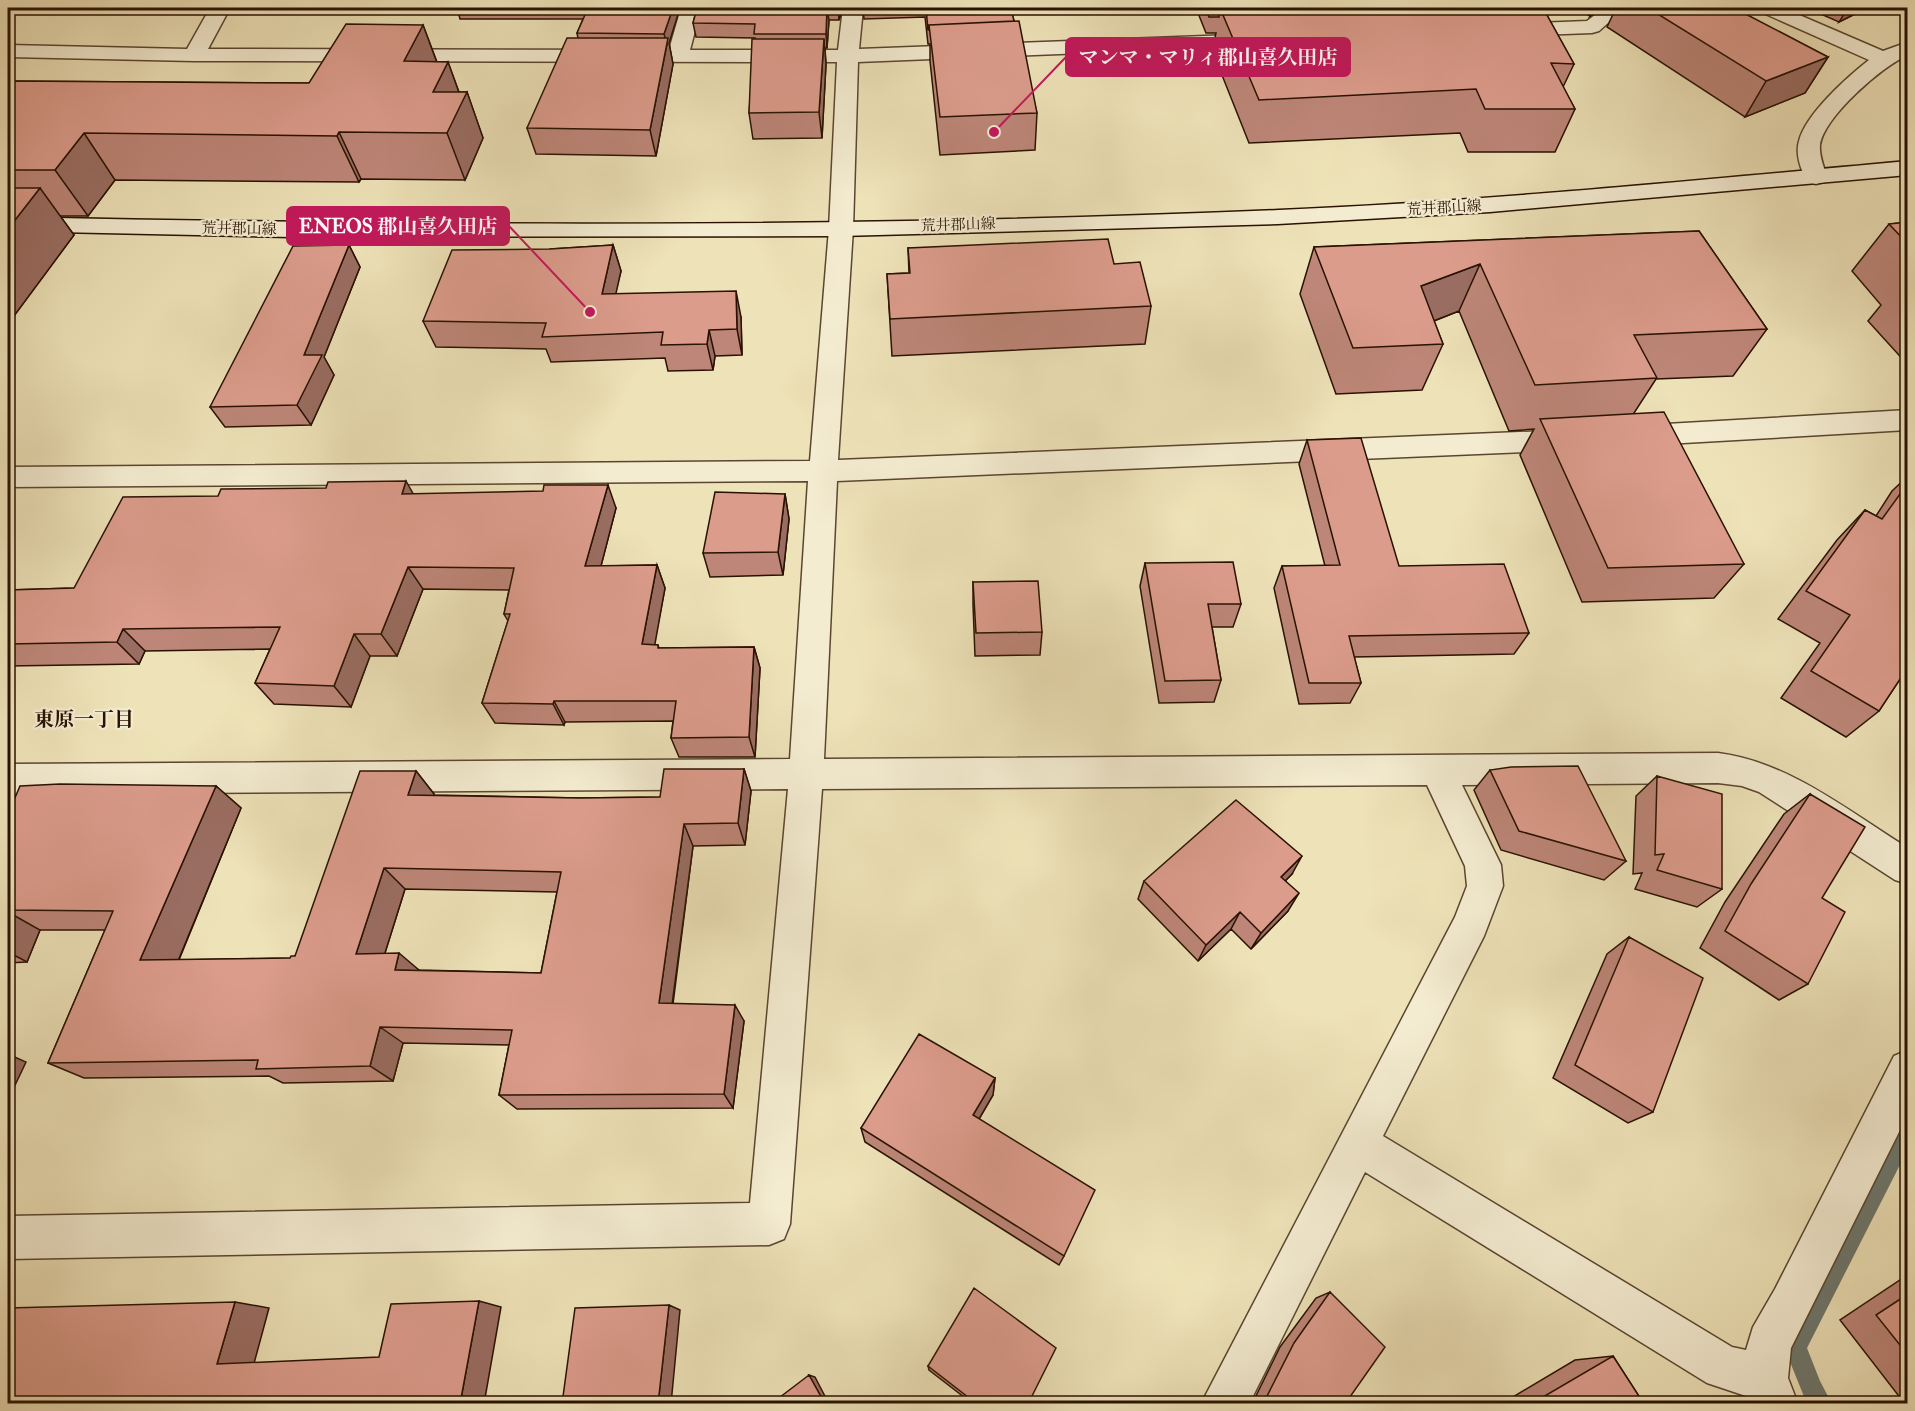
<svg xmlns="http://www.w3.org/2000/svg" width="1915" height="1411" viewBox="0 0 1915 1411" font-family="'IM FELL Double Pica','Noto Serif JP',serif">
  <rect width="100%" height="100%" fill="#eee2b8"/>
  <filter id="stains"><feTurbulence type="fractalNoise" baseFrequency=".00333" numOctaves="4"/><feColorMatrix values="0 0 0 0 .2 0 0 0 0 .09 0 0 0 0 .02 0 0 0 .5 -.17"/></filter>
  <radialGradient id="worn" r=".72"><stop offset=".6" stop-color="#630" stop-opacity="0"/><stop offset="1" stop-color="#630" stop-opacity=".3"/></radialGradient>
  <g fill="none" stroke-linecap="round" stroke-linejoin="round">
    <path fill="#6e786e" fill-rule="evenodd" d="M1908 1117V1149L1807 1348 1820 1381 1832 1404H1807L1784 1347 1901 1120Z"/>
    <defs>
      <path id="street" d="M210 8H230L208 49 669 50 681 8H701L690 50H838L843 8H863L859 49 1259 34 1266 36 1269 40 1266 44 1259 46 858 62 853 229 838 460 1571 430 1581 433 1585 440 1581 447 1571 450 837 481 824 759 1718 753C1789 762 1848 811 1908 848V884L1895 880 1759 792 1742 786 1718 783 1462 785 1501 865 1503 886 1484 936 1383 1136 1732 1347 1746 1350 1753 1327 1775 1289 1894 1056 1908 1050V1114L1791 1348 1788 1378 1798 1404H1752L1749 1397 1707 1383 1365 1172 1249 1404H1201L1455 917 1467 886 1465 866 1427 785 822 789 790 1224 784 1239 769 1245 8 1259V1216L750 1203 788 789 8 794V764L790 759 808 481 8 487V467L810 461 829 229 837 62 194 61 8 57V45L187 49Z
        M1604 8H1625L1599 31 1592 33 1509 36 1502 34 1499 30 1502 26 1509 24 1587 21Z
        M1758 8H1783L1883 51 1908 42V55C1882 66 1824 117 1820 145 1819 156 1824 167 1827 177L1824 182 1816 184 1808 182C1801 171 1795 154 1799 141 1806 114 1846 78 1869 60L1761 12Z
        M1908 410V430L1631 446 1621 443 1617 436 1621 429 1631 426Z"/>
      <path id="secondary" d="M1908 161V175L1490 212 1278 224 841 236 292 237 8 231V217C431 226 856 228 1279 210 1489 201 1698 180 1908 161Z"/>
    </defs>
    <use href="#street" stroke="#5a462f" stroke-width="3"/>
    <use href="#secondary" stroke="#291201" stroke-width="3"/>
    <use href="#street" fill="#f4ecd1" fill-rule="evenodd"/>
    <use href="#secondary" fill="#f4ecd1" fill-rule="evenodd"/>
  </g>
  <path fill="#bd8678" stroke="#291201" stroke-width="1.5" fill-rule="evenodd" d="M457 8H680L669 43 673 64 656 156 536 154 527 128 578 38 577 33 583 19H460Z
    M697 8H843L839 20H829L827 48H825L826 64 822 138 753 139 749 113 755 38 696 37 693 23Z
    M863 8H1177V9L1012 13 1037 113 1035 150 940 155 930 61V44H928L925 17 864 19Z
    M1196 8H1543L1574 64 1563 87 1575 109 1555 152H1468L1460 133 1249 143 1212 50 1216 33H1206Z
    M1577 8H1602L1590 16Z
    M1616 8H1734L1828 57 1805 93 1745 117 1607 27Z
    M1807 8H1867L1839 22Z
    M423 25 437 62H448L459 92H467L483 138 465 180 361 179 359 182 115 180 88 216H60L74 235 8 324V81L309 83Z
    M1908 222V365L1868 321 1881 305 1852 271 1889 224Z
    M1699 231 1767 329 1733 376 1656 379 1634 413 1744 564 1714 598 1582 602 1520 455 1534 429 1509 431 1459 311 1434 321 1443 344 1422 390 1336 394 1300 294 1314 247Z
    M349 245 360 267 324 357 334 375 311 425 225 427 210 407Z
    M613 245 621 271 615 294 741 317 742 355 715 356 713 370 668 371 665 358 551 362 546 349 436 347 423 321 550 249Z
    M908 248 1114 264 1151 306 1145 344 892 356 887 274 909 273Z
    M1307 440 1399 566 1529 633 1514 654 1354 657 1361 683 1350 703 1299 704 1274 588 1282 566H1325L1299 464Z
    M1908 476V667L1879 711 1846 737 1781 698 1820 643 1778 619 1837 540 1865 510 1876 516 1892 491Z
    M413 494 616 508 601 566 657 565 665 588 654 645H658L659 648 754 647 760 668 755 757H679L671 738 673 721 565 722 564 725 495 723 482 703 508 621 504 614 509 590 423 589 397 656H370L351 707 274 704 255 683 270 649 145 651 139 664 8 666V590L74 588Z
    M785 494 789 519 783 575 710 577 703 553Z
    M1145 563 1241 604 1233 627H1212L1221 680 1214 702 1159 703 1140 586Z
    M973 582 1042 632 1040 655 975 656 973 605Z
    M744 769 751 791 745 845 693 846 673 1004 744 1021 733 1108 517 1109 499 1095 509 1045 403 1043 393 1081 283 1083 269 1076 84 1078 48 1063 105 930H40L27 962 8 963V814L216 786 241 808 179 960 290 958 295 956 416 771 434 794V795L580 798 660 797ZM405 889 557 892 541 973 419 970 385 953Z
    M1490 770 1626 861 1604 880 1501 850 1474 790Z
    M1657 776 1722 889 1697 907 1635 889 1642 873 1633 874 1636 796Z
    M1810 794 1822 898 1808 984 1779 1000 1700 948 1725 902 1784 814Z
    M1292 874 1286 880 1288 911 1251 949 1231 929 1198 961 1138 899 1144 881Z
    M1629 937 1653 1112 1628 1123 1553 1078 1607 954Z
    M995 1078 993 1095 979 1119 1064 1256 1059 1265 865 1142 861 1128Z
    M1908 1277V1404H1905L1840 1320 1903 1278Z
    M1330 1292 1345 1404H1252L1280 1347 1316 1298Z
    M1613 1356 1644 1404H1501L1575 1360Z
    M928 1366 1028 1404H973L929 1370Z"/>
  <path fill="#9a6d62" stroke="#291201" stroke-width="1.5" d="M673 8H680L669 43 673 64 656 156 650 130 667 44 664 34Z
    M827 8 829 20 827 48 826 34Z
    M838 8H843L839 20Z
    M1594 8H1602L1590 16Z
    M1848 8H1867L1839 22Z
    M423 25 440 71 404 61Z
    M824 39 826 64 822 138 819 112Z
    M1828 57 1805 93 1745 117 1766 81Z
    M448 62 462 101 467 92 483 138 465 180 447 133 433 92Z
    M339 132 361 179 359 182 337 136Z
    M84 133 115 180 88 216 55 170Z
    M40 188 74 235 8 324V229Z
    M349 245 360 267 324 357 334 375 311 425 297 405 304 355Z
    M613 245 621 271 610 320 602 294Z
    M1480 264 1459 311 1403 333 1421 286Z
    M736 291 741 317 742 355 737 329Z
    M709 330 715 356 713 370 707 344Z
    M406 481 419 504 402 494Z
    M608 485 616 508 595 589 585 566Z
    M785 494 789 519 783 575 778 552Z
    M657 565 665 588 651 666 642 644Z
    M408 567 423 589 397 656 381 634Z
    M123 629 145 651 139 664 117 642Z
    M354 634 370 656 351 707 334 686Z
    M754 647 760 668 755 757 749 737Z
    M554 701 565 722 564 725 553 704Z
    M744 769 751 791 745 845 738 823Z
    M416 771 434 794 427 817 408 795Z
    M216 786 241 808 171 978 140 960Z
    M684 824 693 846 670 1020 659 1003Z
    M1302 856 1292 874 1271 895 1281 877Z
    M384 868 405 889 379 972 356 954Z
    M1299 893 1288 911 1251 949 1261 933Z
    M8 912 40 930 27 962 8 952Z
    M1240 912 1231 929 1198 961 1206 945Z
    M399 953 420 971 395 970Z
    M735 1005 744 1021 733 1108 724 1094Z
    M380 1027 403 1043 393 1081 370 1066Z
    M8 1054 26 1062 8 1100Z
    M995 1078 993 1095 972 1131 973 1115Z
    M479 1301 501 1307 484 1404H460Z
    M235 1302 269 1308 253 1367 217 1364Z
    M669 1305 680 1310 671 1404H658Z
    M809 1375 815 1377 829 1404H825Z"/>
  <path fill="#dc9c8c" stroke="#291201" stroke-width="1.5" fill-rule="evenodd" d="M588 8H673L664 34 577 33Z
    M697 8H827L826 34H754L755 24 693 23Z
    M926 8H1011L1014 21 929 25V30H928Z
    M1205 8H1227H1220L1219 17H1209Z
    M1220 8H1543L1574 64 1551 63 1575 109H1485L1476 89 1259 100Z
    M1648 8H1734L1828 57 1766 81Z
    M1019 21 1037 113 940 117 929 25Z
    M346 24 423 25 404 61 448 62 433 92H467L447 133 339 132 337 136 84 133 55 170H8V81L309 83Z
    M567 38H668L650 130 527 128Z
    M752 39H824L819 112 749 113Z
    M8 188H40L8 229Z
    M1908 222V244L1889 224Z
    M1699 231 1767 329 1634 335 1657 378 1535 385 1480 264 1421 286 1443 344 1353 348 1314 247Z
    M1108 239 1114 264 1140 262 1151 306 890 319 887 274 910 273 908 248Z
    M349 245 304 355H322L297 405 210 407 293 246Z
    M613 245 602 294 736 291 737 329 709 330 707 344 661 345 663 332 542 337 546 323 423 321 452 250 550 249Z
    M1664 412 1744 564 1608 568 1540 419Z
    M1361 438 1399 566 1504 564 1529 633 1349 636 1361 683H1309L1282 566 1340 565 1307 440Z
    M406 481 402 494 543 491 544 485H608L585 566 657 565 642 644 658 645V648L754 647 749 737 671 738 676 701H554L553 704 482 703 510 614H504L514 568 408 567 381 634H354L334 686 255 683 280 627 123 629 117 642 8 644V590L74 588 123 497 218 496 221 489 326 488 328 482Z
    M1908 483V667L1879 711 1811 671 1850 615 1806 591 1865 510 1882 519Z
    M715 492 785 494 778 552 703 553Z
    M1233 562 1241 604H1208L1221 680 1165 681 1145 563Z
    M1038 581 1042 632 976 633 973 582Z
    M1578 766 1626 861 1519 831 1490 770 1511 767Z
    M664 769H744L738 823 684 824 659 1003 735 1005 724 1094 499 1095 512 1030 380 1027 370 1066 256 1069 258 1060 48 1063 113 911 8 910V814L20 786 60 784 216 786 140 960 290 958 291 956H295L360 771H416L408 795 580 798 660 797ZM384 868 561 872 541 973 395 970 399 953 356 954Z
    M1657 776 1722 794V889L1657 870 1664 854 1655 855Z
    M1810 794 1865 827 1822 898 1845 912 1808 984 1725 931 1751 884Z
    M1236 800 1302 856 1281 877 1299 893 1261 933 1240 912 1206 945 1144 881Z
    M1629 937 1703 978 1653 1112 1575 1065Z
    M919 1034 995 1078 973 1115 1095 1190 1064 1256 861 1128Z
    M974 1288 1056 1348 1028 1404H977L928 1366Z
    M1330 1292 1385 1347 1345 1404H1266L1264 1402 1294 1343Z
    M1908 1294V1355L1876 1315Z
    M479 1301 460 1404H8V1308L235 1302 217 1364 379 1357 391 1304Z
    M669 1305 658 1404H562L575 1308Z
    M1613 1356 1644 1404H1531Z
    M809 1375 825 1404H771Z"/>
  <g text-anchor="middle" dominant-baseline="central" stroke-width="4.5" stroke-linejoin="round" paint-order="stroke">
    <g font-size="15" fill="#291201" stroke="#f4ecd1">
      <text transform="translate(1444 208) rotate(-3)">荒井郡山線</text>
      <text transform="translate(958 225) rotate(-2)">荒井郡山線</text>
      <text transform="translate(239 229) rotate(1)">荒井郡山線</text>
    </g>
    <g font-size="20" font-weight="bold" fill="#291201" stroke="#f4ecd1">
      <text x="84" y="719">東原一丁目</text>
    </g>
  </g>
  <path fill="none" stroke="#c2185b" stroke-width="2" d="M994 132L1066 57M590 312L509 226"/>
  <g fill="#c2185b" stroke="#f4ecd1" stroke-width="2">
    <circle cx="994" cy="132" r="6"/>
    <circle cx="590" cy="312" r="6"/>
  </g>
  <g fill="#c2185b" stroke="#c2185b" stroke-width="2">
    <rect x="1066" y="38" width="284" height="38" rx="6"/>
    <rect x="287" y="207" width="222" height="38" rx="6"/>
  </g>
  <g font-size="20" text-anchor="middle" font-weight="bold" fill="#fff">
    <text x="1208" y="64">マンマ・マリィ郡山喜久田店</text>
    <text x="398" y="233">ENEOS 郡山喜久田店</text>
  </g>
  <rect width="1915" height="1411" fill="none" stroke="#eee2b8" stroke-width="30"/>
  <rect x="9" y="9" width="1897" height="1393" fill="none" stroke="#291201" stroke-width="3"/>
  <rect x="15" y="15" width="1885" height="1381" fill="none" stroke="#291201" stroke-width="1.5"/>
  <rect width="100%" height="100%" filter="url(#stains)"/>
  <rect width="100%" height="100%" fill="url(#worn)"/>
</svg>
